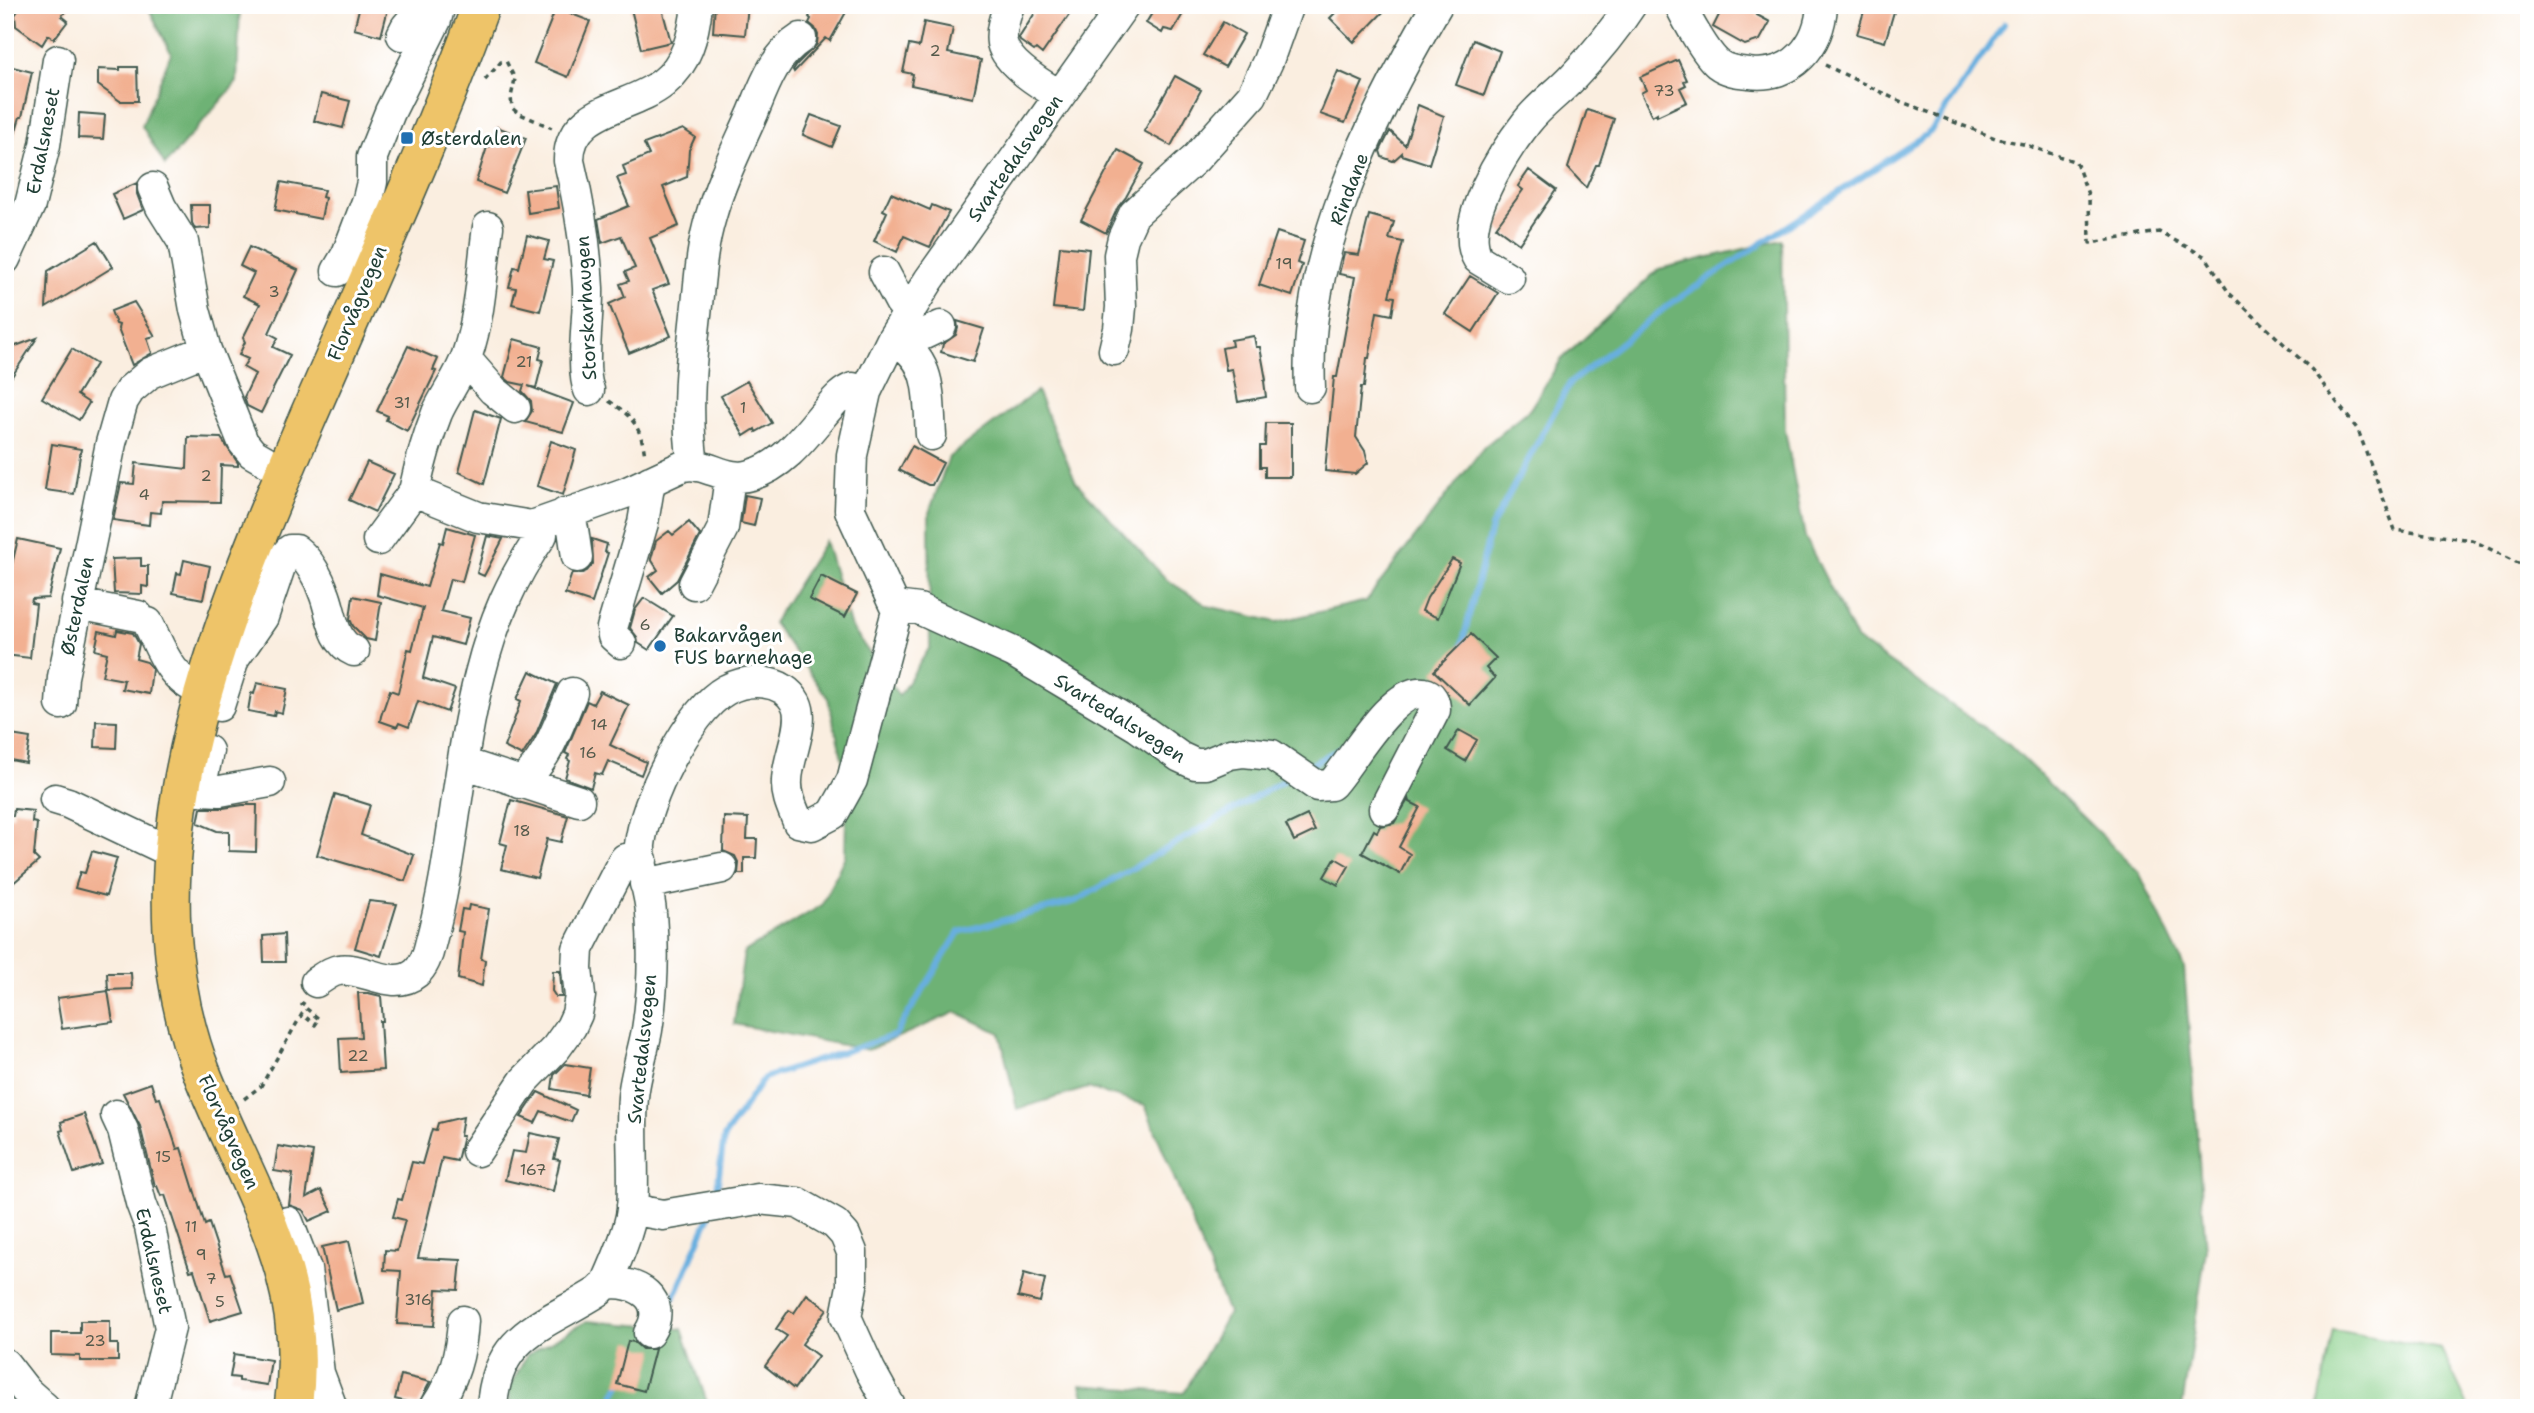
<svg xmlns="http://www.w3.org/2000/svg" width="2534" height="1413" viewBox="0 0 2534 1413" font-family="'Shantell Sans',sans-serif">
  <rect width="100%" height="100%" fill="#fff"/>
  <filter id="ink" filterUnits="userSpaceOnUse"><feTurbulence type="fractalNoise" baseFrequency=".0143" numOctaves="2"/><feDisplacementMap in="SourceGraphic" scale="14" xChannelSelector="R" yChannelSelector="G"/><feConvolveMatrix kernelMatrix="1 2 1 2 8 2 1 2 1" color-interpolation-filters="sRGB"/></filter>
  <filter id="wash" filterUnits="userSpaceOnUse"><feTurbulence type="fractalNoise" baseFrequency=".00686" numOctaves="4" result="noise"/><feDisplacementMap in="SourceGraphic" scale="28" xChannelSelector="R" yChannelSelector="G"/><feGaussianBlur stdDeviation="1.57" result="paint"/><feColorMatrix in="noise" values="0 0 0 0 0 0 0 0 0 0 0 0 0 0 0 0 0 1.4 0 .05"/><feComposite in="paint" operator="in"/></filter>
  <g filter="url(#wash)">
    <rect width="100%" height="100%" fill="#faeee0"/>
    <path fill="#88cf89" stroke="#54865e" stroke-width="2" d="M2333 1330 2441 1349 2469 1408H2318Z"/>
    <path fill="#6eb275" stroke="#467854" stroke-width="2" d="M147 5H240L237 82 165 165 142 126 171 53Z
      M1782 240 1785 430 1805 537 1856 639 2009 745 2139 872 2184 967 2206 1250 2182 1408H1087L1081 1385 1184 1393 1228 1313 1145 1105 1088 1088 1017 1109 1000 1033 956 1012 868 1050 734 1024 744 952 822 905 845 856 847 779 828 698 773 623 825 541 850 625 899 696 930 647 929 513 949 457 1037 391 1076 482 1167 580 1208 606 1277 622 1366 601 1484 447 1530 409 1561 360 1659 269Z
      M587 1321 682 1329 709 1408H510L509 1389 527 1355Z"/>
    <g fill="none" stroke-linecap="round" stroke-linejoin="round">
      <path stroke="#68afdf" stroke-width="6" d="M1461 649 1491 528 1570 383 1670 304 1930 132 2004 24
        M1305 768 1347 744
        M716 1197 724 1137 764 1078 895 1035 959 932 1076 901 1290 777
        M666 1309 678 1289 709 1217
        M606 1408 624 1378"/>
    </g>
    <g id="blocks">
      <path fill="#f2b091" d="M22 5H70L62 16 68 21 54 39 48 35 42 45 16 26 15 15Z
        M360 5H389L381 36 354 29Z
        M630 5H661L671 42 641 49Z
        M715 5H748L745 35 713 32Z
        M816 5H850L830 41 826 38 794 72 793 70 797 64 817 44 818 35 815 28 809 23 811 19 809 17Z
        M1040 5H1076L1042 54 1036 49 1034 51 1020 41 1019 38Z
        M1157 5H1188L1173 31 1164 29 1162 33 1146 23Z
        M1343 5H1390L1354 42 1330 18Z
        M1724 5H1763L1757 15 1770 22 1760 40 1745 45 1713 27Z
        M1866 5H1896L1885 42 1857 34Z
        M556 8 590 21 568 77 534 63Z
        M924 22 953 28 948 53 981 60 973 98 911 85 913 74 903 72 909 45 919 47Z
        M1223 22 1244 34 1225 67 1203 55Z
        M1473 40 1500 51 1484 95 1456 85Z
        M1678 60 1687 80 1684 81 1686 85 1680 88 1687 102 1657 116V113L1652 116 1641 93 1646 90 1640 77Z
        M5 65 32 72 22 117H20L10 151 5 150Z
        M120 67H137L138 101H120L98 85V69L120 70Z
        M1338 71 1363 82 1345 123 1320 114Z
        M1175 76 1201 90 1171 146 1144 131Z
        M321 94 350 101 343 128 314 121Z
        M1418 105 1444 116 1429 164 1402 155V153L1393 161 1382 157 1380 151 1390 131 1405 145Z
        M1587 110 1614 119 1599 165H1596L1586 188 1568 168Z
        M79 113 105 115 103 139 78 138Z
        M811 115 841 126 832 147 803 135Z
        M497 127 526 138 504 193 476 182 487 147H489Z
        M683 129 695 137 689 150 687 177 663 187 679 226 650 238 669 284 652 290 671 336 629 353 609 304 625 297 620 284 629 281 625 272 635 268 621 236 602 243 598 219 629 206 617 178 626 175 623 166 649 155 644 144Z
        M1118 150 1144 164 1126 197 1118 207 1106 233 1081 220Z
        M1529 170 1556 190 1519 244 1496 227 1523 190 1518 186Z
        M281 182 324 190 322 197 325 198 321 219 275 210Z
        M137 183V194L143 210 123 219 112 194Z
        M556 186 559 208 528 213 525 190Z
        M891 193 930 210 932 205 949 212 930 247 904 236 897 252 874 241 887 212 883 210Z
        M191 205H210V228L195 229 192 223Z
        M1369 215 1394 222 1389 239 1403 242 1389 296 1395 297 1392 315 1377 312 1369 358H1367L1364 387H1361L1356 437 1365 451 1368 463 1355 474 1325 471 1334 377H1337L1355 277 1339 274 1344 253 1359 255Z
        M1277 232 1304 241 1297 263 1302 265 1292 296 1259 285Z
        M527 235 549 241 544 259 553 261 540 311 512 304 516 288 509 287 514 267 519 268Z
        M97 241 113 267 46 308 48 271Z
        M1060 246 1089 249 1083 311 1053 308Z
        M249 247 298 270 269 333 278 338 273 347 290 355 261 413 247 406 244 397 255 374 243 367 248 359 239 355 245 342 243 338 260 304 243 296 254 273 240 266Z
        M1470 276 1498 293 1473 332 1445 314Z
        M134 302 155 336 147 338 152 353 132 365 118 329 119 325 116 324 111 311Z
        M957 321 984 329 973 362 941 352 943 344 956 335 958 328Z
        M1254 336 1256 347H1260L1266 380 1264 381 1266 397 1238 402 1232 369 1226 370 1222 348 1232 346 1231 340Z
        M37 338 5 387V350Z
        M514 339 542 347 539 359 543 360 536 388 528 386 574 403 563 432 525 422 532 411 531 401 522 391 524 385 510 382 504 377Z
        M408 346 438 359 433 370 436 371 407 431 386 420 388 416 377 411Z
        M72 349 96 364 77 395 89 403 79 420 42 398Z
        M747 381 772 423 756 432 755 429 744 436 721 396Z
        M475 410 501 419 484 484 459 472Z
        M1266 423H1291V477H1265V467H1260V446H1265Z
        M188 437 221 438 238 463V466L221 465 220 502 162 501 161 513 150 512 149 525 113 520 121 483 134 484 136 463 187 469Z
        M551 441 576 450 563 495 537 486Z
        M52 444 81 449 74 494 45 490Z
        M912 446 943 463 932 485H928L899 470Z
        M367 462 394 474 375 512 349 500Z
        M745 495 760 498 754 526 741 523Z
        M689 522 700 535 677 580 662 593 649 577 658 570 651 559 656 541 669 531 673 535Z
        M447 527 475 535 462 582 450 579 441 611 470 618 463 645 433 637 423 678 455 689 447 712 418 701 409 727 399 723 397 727 380 721 381 716 390 690 398 693 408 649 412 650 423 608 377 595 380 574 427 587 440 542 443 543Z
        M487 536 503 539 484 576 477 573Z
        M18 539 60 548 48 598 32 599 31 603 36 604 30 658 5 655V611H7L9 577Z
        M592 539 607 544 605 552 608 553 592 603 565 594 572 573 580 574 587 571 593 564Z
        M141 558V566H148V587L142 586V594L114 593 112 559Z
        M1452 559 1460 563 1438 618 1422 611 1427 598Z
        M184 560 210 566 203 599 173 593 177 573 181 574Z
        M821 576 857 594 845 617 809 599Z
        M353 596 381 602 375 641 366 639 353 626 350 619Z
        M644 598 673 616 649 650 638 643 637 637 630 628 635 610Z
        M117 630 133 633 139 644 136 659 147 662 152 669 149 694 122 689 124 680 102 676 107 653 95 650 99 631 116 635Z
        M1471 634 1496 658 1486 668 1495 678 1470 705 1434 671Z
        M530 671 557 684 536 734 522 756 504 747 521 701 517 699Z
        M257 683 287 689 282 713 275 711 274 716 248 711 251 693 254 694Z
        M600 691 629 705 610 745 646 762 641 775 608 761 602 775 595 773 591 788 565 778 570 761 567 759 569 755 565 753 587 701 593 704Z
        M96 721 117 722 116 748 95 747Z
        M1459 730 1477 740 1465 761 1447 750Z
        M5 734 30 738 26 763 5 759Z
        M335 794 370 805 361 835 414 855 405 881 317 855Z
        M1409 798 1410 802 1420 807 1399 847 1410 854 1400 874 1362 853 1374 830 1377 832 1380 826 1394 823Z
        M511 800 568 816 561 842 547 839 537 878 501 869 507 845 500 843Z
        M243 805H257L256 852 229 851V832L217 831 198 823 201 808H223Z
        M14 809 33 811 32 822 37 823 34 856 39 861 5 890 7 816H13Z
        M1307 815 1315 831 1294 841 1286 825Z
        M724 817 748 818 747 839H757L756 858H744V874H738L739 864 735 856 723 851Z
        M92 851 117 858 106 896 75 888 80 872 85 873Z
        M1335 858 1349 866 1338 885 1324 877Z
        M369 901 397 904 381 956 355 948Z
        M469 905 489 909 481 959 485 960 482 986 458 979 463 932 458 931 462 909 468 910Z
        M284 934 285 962H264L263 936Z
        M553 971H560L562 997H556L552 991Z
        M107 973H131L132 989 108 990Z
        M108 991 113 1022 62 1029 57 998Z
        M358 993H368L381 996 383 1021H380L383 1070 341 1073 339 1038 361 1037Z
        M565 1064 590 1068 586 1095 552 1089 554 1075Z
        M151 1083 156 1099 160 1098 177 1149 181 1148 205 1225 209 1223 226 1274 230 1273 243 1311 210 1321 194 1270 190 1271 165 1195 161 1196 157 1186H155L140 1126 123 1093Z
        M538 1092 576 1110 571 1122 541 1111 535 1123 521 1117Z
        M84 1114 102 1164 74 1173 60 1131 63 1130 61 1122Z
        M463 1117 460 1136H463L457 1161 442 1158 418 1258 461 1260 458 1290 437 1289 434 1326 397 1324 401 1271 384 1270 385 1250 397 1251 405 1220 393 1217 398 1199 402 1200 412 1162 422 1164 432 1129 436 1130 438 1123Z
        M530 1133 559 1139 554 1159 560 1160 553 1191 505 1180 512 1151 526 1153Z
        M278 1146 313 1152 306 1198 321 1190 332 1211 309 1221 303 1210 289 1205 293 1174 274 1171Z
        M349 1241 363 1303 336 1310 322 1247Z
        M1024 1273 1045 1279 1040 1302 1018 1297Z
        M807 1294 827 1309 802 1344 818 1356 794 1389 765 1366 787 1336 776 1329 789 1310 794 1313Z
        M80 1321H110V1344H118V1361H80V1356L51 1355V1333H80Z
        M628 1341 634 1342 642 1349H655L644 1391 617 1384Z
        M234 1354 271 1360 267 1385 239 1381V1378L230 1377Z
        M401 1375 430 1382 418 1405 395 1399Z"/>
    </g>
  </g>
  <g filter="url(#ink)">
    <use href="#blocks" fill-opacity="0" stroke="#40584e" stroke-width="2"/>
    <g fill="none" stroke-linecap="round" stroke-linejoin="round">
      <defs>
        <path id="minor" d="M1009 5C1005 17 1000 30 1002 43 1007 64 1042 85 1059 95
          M1680 5C1687 20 1706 54 1718 64 1727 71 1739 72 1749 73 1792 79 1820 45 1822 5
          M402 35 406 27 425 5
          M153 188 161 207 183 242 195 310 206 350
          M488 227C482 269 481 314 467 355 460 376 446 393 437 413 427 438 420 464 414 491L478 517 532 526 625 493 683 466C707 461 726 483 751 475 783 466 805 436 825 412 834 402 840 393 853 388L866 392
          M5 259 30 205 45 145 58 60
          M337 271 347 254 368 199 372 182V157L390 112 436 20 440 5
          M884 272 900 302 908 312
          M1509 278 1478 259C1457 223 1505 150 1527 122 1540 105 1558 93 1573 77 1594 55 1614 31 1631 5
          M892 339C933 358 928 396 931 435
          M903 344 941 326
          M1114 350 1119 329 1121 307 1119 255 1123 238 1134 214 1195 159 1252 95 1268 61 1288 5
          M462 368 472 366 493 390 515 408
          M1310 387C1303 255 1371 117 1437 5
          M589 390C580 368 589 315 588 288 586 245 579 202 569 161 568 108 631 109 663 83 687 64 694 34 697 5
          M693 464C685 410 691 359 697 305 700 275 702 245 711 216 721 180 738 147 753 113 764 86 775 54 801 38
          M565 513 573 529 577 557
          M378 540 414 491
          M694 584 723 528 730 477
          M77 602 88 606 138 616
          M895 606 919 609 1013 652 1138 727 1180 757 1195 764H1206L1230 754 1244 752 1272 755 1317 786 1331 785C1350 765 1392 687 1424 693 1432 694 1435 702 1435 710L1384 809
          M246 608 263 617 283 558 290 550H296C309 560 319 578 324 593 332 612 332 642 354 651
          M148 623C162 651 171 682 204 691
          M621 643 613 636 612 628 643 523 650 481
          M61 704 63 677 111 443 123 401 130 390 150 373 206 350 243 442 252 453 285 472
          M219 706 234 659 263 617
          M208 751 200 790 220 791 270 782
          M463 763 579 801
          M520 783C548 761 558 725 572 693
          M55 799 68 803 173 853
          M645 884 722 868
          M316 982C322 978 331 971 339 970 363 966 393 992 416 973 423 967 428 955 430 945 454 857 457 763 480 674 493 622 511 579 542 535L541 524
          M116 1115 123 1130 141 1203 150 1227 170 1328 150 1408
          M477 1151 524 1081 556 1048 571 1027 577 1014 580 996 577 969 578 949 622 863 625 859 642 860
          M632 1206 646 1212 663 1215 758 1199 798 1203 835 1224 845 1235 852 1252V1286L846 1317 870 1370 891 1408
          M288 1222 306 1269 319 1373 332 1408
          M606 1284C636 1279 670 1300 649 1333
          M5 1364 26 1391 45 1408
          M435 1408C454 1380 461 1354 463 1321
          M492 1408C496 1333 545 1326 599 1291L606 1284C615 1264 630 1231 632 1209 635 1172 630 1134 633 1097 635 1075 643 1052 647 1030 653 992 654 951 651 913 650 891 639 868 640 845 644 803 688 711 726 690 748 678 783 678 796 703 806 723 787 759 787 781 786 796 793 809 798 822L812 825 833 814 852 780 897 611 850 510 852 455 866 392 892 339 929 280 1124 5"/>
        <path id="major" d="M293 1408C312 1276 249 1191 203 1076 185 1030 175 980 172 931 162 755 240 575 308 417 367 281 430 145 481 5"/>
      </defs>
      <use href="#minor" stroke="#40584e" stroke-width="33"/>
      <use href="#major" stroke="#40584e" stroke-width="40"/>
      <path stroke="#40584e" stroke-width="3.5" stroke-dasharray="5 5" stroke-linecap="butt" d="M1825 65 1897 100 1995 138 2023 144 2076 162 2089 197 2090 243 2159 232 2206 257 2229 293 2312 370 2358 430 2395 530 2472 540 2526 567 2529 573
        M485 80 501 62 506 61 515 79 511 97 512 108 518 113 552 128
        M609 401C634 417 641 428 645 456
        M244 1099 261 1086 302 1014 315 1025 319 1019 302 1005 304 1002"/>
      <use href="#minor" stroke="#fff" stroke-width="30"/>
      <use href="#major" stroke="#eec469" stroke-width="37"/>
    </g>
  </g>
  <g fill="#1f6fb2" stroke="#fff" stroke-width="2.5">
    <rect x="400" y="131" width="14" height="14" rx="3.5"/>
    <circle cx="660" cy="646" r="7"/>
  </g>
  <g text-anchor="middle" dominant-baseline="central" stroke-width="6" stroke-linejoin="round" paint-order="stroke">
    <g font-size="16" fill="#545a4b">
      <text x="935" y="50">2</text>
      <text x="1664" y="90">73</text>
      <text x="1284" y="263">19</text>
      <text x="274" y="291">3</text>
      <text x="524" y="361">21</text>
      <text x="402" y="402">31</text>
      <text x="743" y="407">1</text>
      <text x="206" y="475">2</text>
      <text x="144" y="494">4</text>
      <text x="645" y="624">6</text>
      <text x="599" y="724">14</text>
      <text x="588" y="752">16</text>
      <text x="522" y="830">18</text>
      <text x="358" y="1055">22</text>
      <text x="163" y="1156">15</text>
      <text x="533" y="1169">167</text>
      <text x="191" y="1226">11</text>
      <text x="201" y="1254">9</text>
      <text x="211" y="1278">7</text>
      <text x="418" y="1299">316</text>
      <text x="220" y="1301">5</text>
      <text x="95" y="1340">23</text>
    </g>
    <g font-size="19" fill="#1f3d34" stroke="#fff" text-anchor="start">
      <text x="421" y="138">Østerdalen</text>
      <text x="674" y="635">Bakarvågen<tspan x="674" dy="22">FUS barnehage</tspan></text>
    </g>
    <g font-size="19" fill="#1f3d34" stroke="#fff">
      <text transform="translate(43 141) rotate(-79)">Erdalsneset</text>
      <text transform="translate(1015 158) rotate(-55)">Svartedalsvegen</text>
      <text transform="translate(1349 189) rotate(-69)">Rindane</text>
      <text transform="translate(357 303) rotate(-67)">Florvågvegen</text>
      <text transform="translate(586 308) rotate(-93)">Storskarhaugen</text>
      <text transform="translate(77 606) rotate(-78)">Østerdalen</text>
      <text transform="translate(1120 718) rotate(32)">Svartedalsvegen</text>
      <text transform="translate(642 1049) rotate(-84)">Svartedalsvegen</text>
      <text transform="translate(229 1132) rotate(66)">Florvågvegen</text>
      <text transform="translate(154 1261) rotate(77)">Erdalsneset</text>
    </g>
  </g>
  <rect width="2534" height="1413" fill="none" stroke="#fff" stroke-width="28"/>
</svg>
